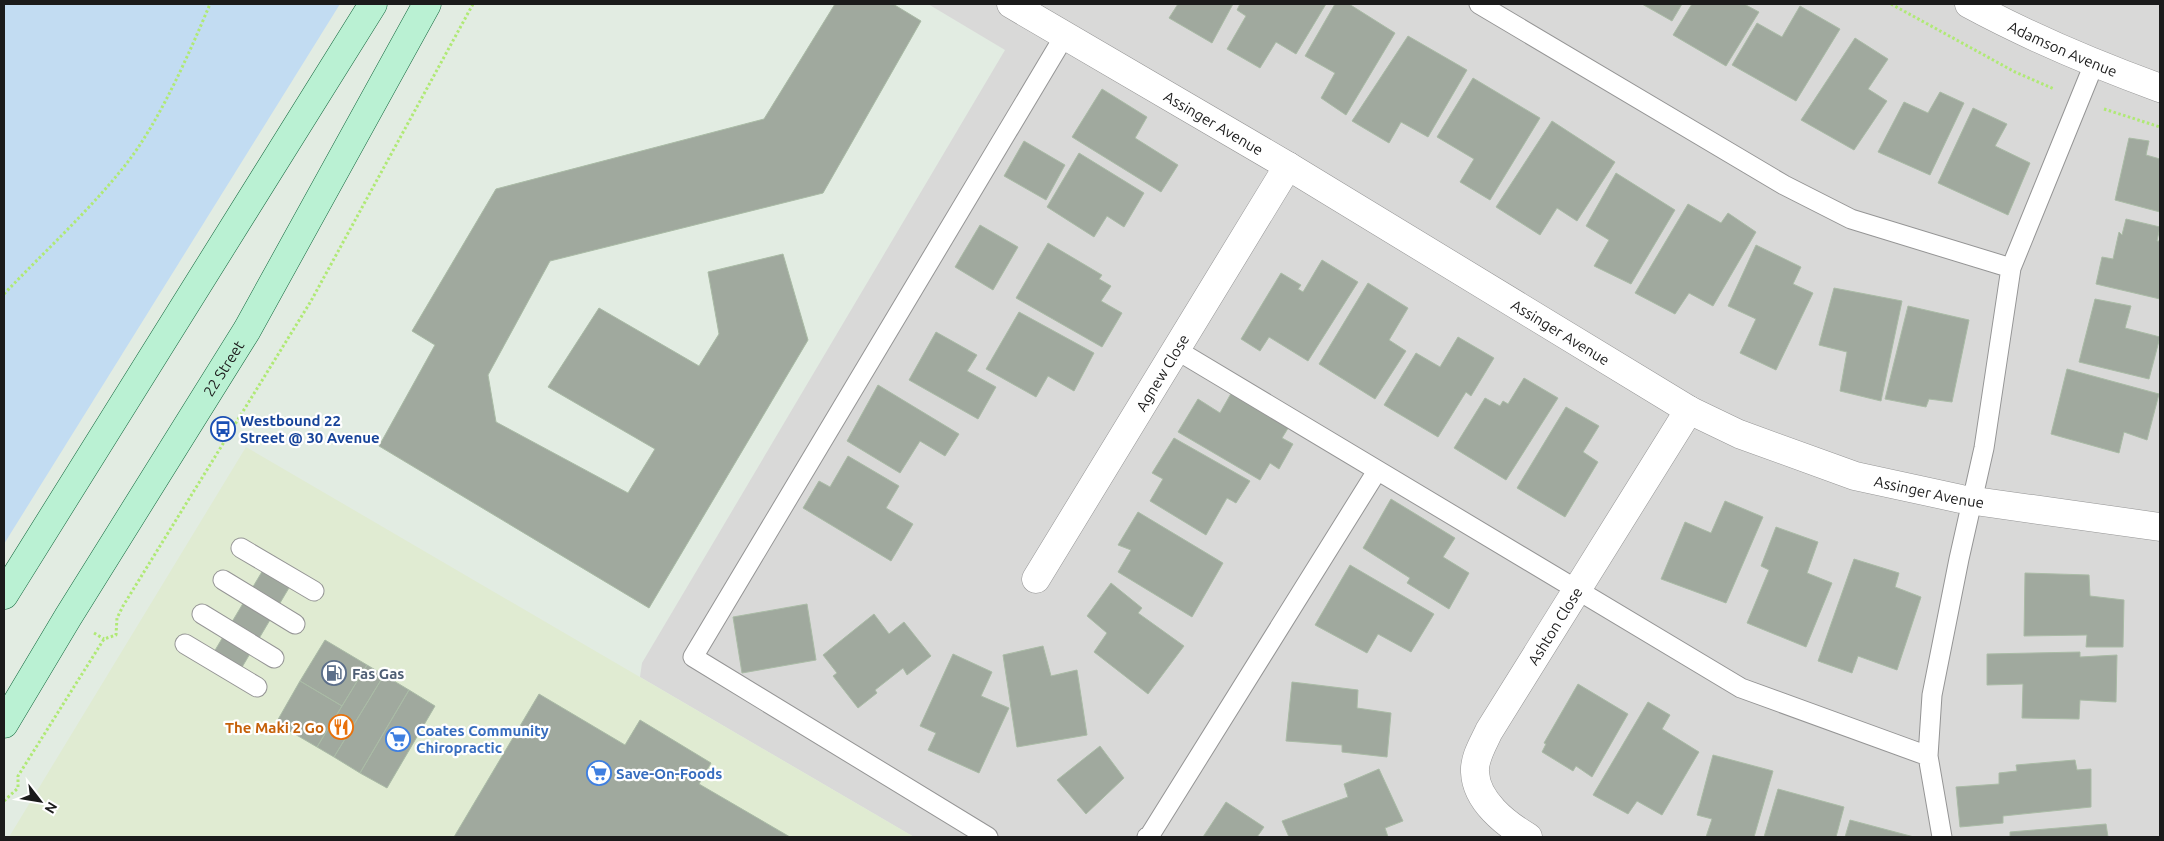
<svg xmlns="http://www.w3.org/2000/svg" width="2164" height="841" viewBox="0 0 2164 841" font-family="Ubuntu,sans-serif">
  <rect width="100%" height="100%" fill="#e2ece2"/>
  <path fill="#d9d9d8" d="M928 4H2160V837H914L640 677 642 663 1005 50Z"/>
  <path fill="#e0ebd2" d="M246 447 914 837H9Z"/>
  <path fill="#c2dcf2" d="M4 4H340L4 544Z"/>
  <path fill="#a0a99e" stroke="#aabba6" d="M835 4H893L921 21 823 193 550 261 488 375 496 422 628 493 655 449 548 387 599 308 699 366 719 334 708 272 783 254 808 340 649 608 379 446 435 345 412 331 496 189 764 119Z
    M1178 4H1233L1212 43 1169 18Z
    M1240 4H1326L1296 54 1276 42 1260 68 1227 49 1246 16 1237 10Z
    M1335 4H1349L1395 33 1346 115 1321 98 1335 73 1305 56Z
    M1642 4H1682L1672 21Z
    M1692 4H1744L1759 12 1726 66 1673 35Z
    M1800 6 1840 29 1796 101 1732 65 1757 23 1782 37Z
    M1408 36 1467 70 1428 137 1401 122 1389 143 1352 121Z
    M1855 38 1888 59 1868 89 1887 101 1854 150 1801 120Z
    M1473 78 1540 118 1490 200 1460 182 1474 159 1437 137Z
    M1102 89 1147 117 1135 138 1178 165 1161 192 1072 137Z
    M1940 92 1964 103 1930 175 1878 152 1904 102 1928 113Z
    M1973 108 2007 124 1995 146 2030 163 2008 215 1938 183Z
    M1552 121 1615 162 1577 221 1557 208 1540 235 1496 207Z
    M2129 138 2149 141 2146 155 2160 159V212L2115 200Z
    M1024 141 1065 165 1046 200 1004 176Z
    M1079 153 1144 193 1124 227 1107 216 1094 237 1047 207Z
    M1616 173 1675 210 1631 284 1594 266 1609 240 1586 226Z
    M1688 204 1721 223 1728 213 1756 232 1713 306 1689 293 1675 314 1635 293Z
    M2126 219 2160 227 2157 241H2160V299L2096 284 2102 257 2113 259 2119 232 2122 235Z
    M980 225 1018 247 993 290 955 267Z
    M1048 243 1102 275 1099 279 1111 286 1101 301 1122 313 1102 347 1016 298Z
    M1756 245 1801 267 1793 284 1813 293 1776 370 1740 353 1756 319 1728 306Z
    M1322 260 1358 282 1308 361 1269 337 1260 351 1241 339 1281 273 1301 285 1298 289 1303 292Z
    M1368 283 1408 308 1389 340 1406 351 1375 399 1319 364Z
    M1834 288 1902 301 1881 401 1840 391 1847 352 1819 345Z
    M2095 299 2131 306 2125 328 2160 337 2149 379 2079 362Z
    M1908 306 1969 320 1952 402 1929 399 1926 407 1885 399Z
    M1019 312 1094 353 1074 391 1048 376 1036 397 986 369Z
    M936 332 977 355 967 371 996 387 978 419 909 380Z
    M1458 337 1494 358 1471 396 1466 392 1438 437 1384 405 1416 353 1440 367Z
    M2067 369 2159 394 2147 440 2124 432 2119 453 2051 434Z
    M1524 378 1558 398 1506 480 1454 448 1485 398 1500 406 1503 401 1508 404Z
    M878 385 959 434 945 456 920 441 900 473 847 441Z
    M1233 390 1290 425 1282 438 1293 444 1279 469 1270 463 1260 480 1178 432 1198 399 1220 413Z
    M1566 407 1599 426 1583 452 1598 462 1565 517 1517 488Z
    M1174 438 1250 481 1236 503 1227 498 1206 535 1150 501 1163 479 1152 473Z
    M848 456 899 486 886 508 913 524 891 561 803 508 819 481 830 487Z
    M1391 499 1455 538 1443 557 1469 573 1449 609 1407 583 1410 578 1363 548Z
    M1725 501 1763 517 1726 603 1661 579 1685 522 1711 533Z
    M1138 512 1223 563 1192 617 1118 572 1131 550 1118 545Z
    M1776 527 1818 542 1807 573 1832 583 1806 647 1747 623 1769 570 1761 566Z
    M1854 559 1899 573 1895 587 1921 597 1897 670 1858 656 1852 673 1818 661Z
    M269 560 296 576 235 679 208 662Z
    M1350 565 1434 614 1411 652 1378 634 1367 653 1315 625Z
    M2025 573 2089 575 2090 596 2124 600 2123 647H2086L2087 635 2024 636Z
    M1111 583 1142 608 1138 613 1184 646 1148 694 1094 652 1107 633 1087 616Z
    M807 604 816 660 742 673 733 617Z
    M874 614 889 634 904 622 931 656 907 675 903 668 875 690 877 693 858 708 833 676 837 673 823 655Z
    M325 640 367 665 342 706 300 681Z
    M1043 646 1051 676 1077 670 1087 735 1017 747 1003 655Z
    M2080 652V657L2117 655 2116 702 2080 700 2079 719 2022 718 2023 684 1987 685V654Z
    M953 654 992 672 981 696 1009 708 979 773 928 750 936 733 920 726Z
    M367 665 384 675 334 757 317 747Z
    M384 675 409 690 360 773 334 757Z
    M300 681 342 706 317 747 276 723Z
    M1292 682 1358 690 1357 708 1391 713 1387 757 1342 752V745L1286 741Z
    M1578 684 1628 714 1592 777 1576 766 1573 771 1542 752 1546 744 1544 743Z
    M409 690 435 706 387 788 360 773Z
    M539 694 625 745 640 720 711 763 699 784 790 837H454Z
    M1648 702 1670 715 1662 729 1699 752 1662 815 1637 801 1628 814 1593 795Z
    M1100 746 1124 778 1086 814 1057 780Z
    M1713 755 1773 771 1754 837H1706L1712 819 1697 815Z
    M2075 760 2077 770 2091 769V807L2003 816V823L1960 827 1956 787 1999 784V773L2017 771 2016 765Z
    M1379 769 1403 821 1385 828 1388 837H1289L1282 821 1348 797 1344 784Z
    M1778 789 1844 807 1836 837H1764Z
    M1226 802 1264 827 1257 837H1203Z
    M1850 820 1914 837H1845Z
    M2106 824 2108 837H2010V832Z"/>
  <g fill="none" stroke-linecap="round" stroke-linejoin="round">
    <defs>
      <path id="service" d="M1479 4 1784 185 1851 219 2011 268
        M1175 349 1741 688 1928 756
        M241 548 314 591
        M223 580 295 624
        M202 614 274 658
        M185 644 257 687
        M988 837 693 657 1065 35
        M1147 837 1150 835 1377 471
        M1942 837 1928 756 1932 695 1959 559 1984 448 2011 268 2094 64"/>
      <g id="minor">
        <path id="s1" d="M1011 4 1288 166 1689 410 1739 434 1855 476 1961 499 2160 527"/>
        <path id="s2" d="M1036 579 1288 166"/>
        <path id="s3" d="M1528 837C1506 824 1476 801 1475 772 1474 758 1483 744 1489 731L1689 410"/>
      </g>
      <g id="tertiary">
        <path id="s4" d="M1969 4C2030 37 2094 64 2160 88"/>
      </g>
      <g id="secondary">
        <path d="M4 595 373 4"/>
        <path id="s5" d="M4 724 68 617 247 330 427 4"/>
      </g>
    </defs>
    <use href="#service" stroke="#959595" stroke-width="21"/>
    <use href="#minor" stroke="#959595" stroke-width="29"/>
    <use href="#tertiary" stroke="#959595" stroke-width="29"/>
    <use href="#secondary" stroke="#10643a" stroke-width="29"/>
    <path stroke="#b0e975" stroke-width="3" stroke-dasharray="2.5 2.5" stroke-linecap="butt" d="M1891 4 2015 72 2054 89
      M2104 109 2160 127
      M4 294C45 251 90 210 127 163 160 120 189 54 210 4
      M94 633 104 639
      M4 801 18 788V776L104 639 116 635 117 618 123 606 311 301 473 4"/>
    <use href="#service" stroke="#fff" stroke-width="19"/>
    <use href="#minor" stroke="#fff" stroke-width="28"/>
    <use href="#tertiary" stroke="#fff" stroke-width="28"/>
    <use href="#secondary" stroke="#baf1d3" stroke-width="28"/>
  </g>
  <defs>
    <symbol id="bus-ring" viewBox="-11 -11 22 22"><circle r="9.5" fill="#fff" stroke="#1a4fb4" stroke-width="1.5"/><path d="M-5-6H5V4H4V6H2V4H-2V6H-4V4H-5ZM-3.5-4V0h7V-4ZM-3.5 1.2v1.5H-2V1.2ZM2 1.2v1.5H3.5V1.2Z" fill="#1a4fb4"/></symbol>
    <symbol id="fuel-ring" viewBox="-11 -11 22 22"><circle r="9.5" fill="#fff" stroke="#5c6f8a" stroke-width="1.5"/><path d="M-5.5-6h7V0h2V4h1.3V-2.5L3-4.5l.8-.8L6-3V5H2.5V1h-1V6h-7ZM-4.2-4.7v3.2H.2V-4.7Z" fill="#5c6f8a"/></symbol>
    <symbol id="restaurant-ring" viewBox="-11 -11 22 22"><circle r="9.5" fill="#fff" stroke="#e8710a" stroke-width="1.5"/><path d="M-5-6h1v4h1v-4h1v4h1v-4h1v5L-1.5 .5V6h-2V.5L-5-1ZM5-6V6H3V1.5H1.5Q1.5-4 5-6Z" fill="#e8710a"/></symbol>
    <symbol id="supermarket-ring" viewBox="-11 -11 22 22"><circle r="9.5" fill="#fff" stroke="#3f7fe0" stroke-width="1.5"/><path d="M-6-5.5h2.5l.6 2H6L4.5 2H-2.5L-4.4-4H-6ZM-1.5 3.2a1.3 1.3 0 1 0 .1 0ZM3 3.2a1.3 1.3 0 1 0 .1 0Z" fill="#3f7fe0"/></symbol>
  </defs>
  <g fill-rule="evenodd">
    <use href="#bus-ring" x="209" y="415" width="28" height="28"/>
    <use href="#fuel-ring" x="320" y="659" width="28" height="28"/>
    <use href="#restaurant-ring" x="327" y="713" width="28" height="28"/>
    <use href="#supermarket-ring" x="384" y="725" width="28" height="28"/>
    <use href="#supermarket-ring" x="585" y="759" width="28" height="28"/>
  </g>
  <g text-anchor="middle" dominant-baseline="central" stroke-width="4.5" stroke-linejoin="round" paint-order="stroke">
    <g font-size="15" fill="#1b1b1b" stroke="#fff">
      <text stroke="none"><textPath href="#s4" startOffset="104">Adamson Avenue</textPath></text>
      <text stroke="none"><textPath href="#s1" startOffset="235">Assinger Avenue</textPath></text>
      <text stroke="none"><textPath href="#s1" startOffset="640">Assinger Avenue</textPath></text>
      <text stroke="none"><textPath href="#s5" startOffset="418">22 Street</textPath></text>
      <text stroke="none"><textPath href="#s2" startOffset="242">Agnew Close</textPath></text>
      <text stroke="none"><textPath href="#s1" startOffset="1045">Assinger Avenue</textPath></text>
      <text stroke="none"><textPath href="#s3" startOffset="255">Ashton Close</textPath></text>
    </g>
    <g font-size="15" font-weight="bold" fill="#164399" stroke="#fff" text-anchor="start">
      <text x="240" y="420">Westbound 22<tspan x="240" dy="17">Street @ 30 Avenue</tspan></text>
    </g>
    <g font-size="15" font-weight="bold" fill="#4e5e75" stroke="#fff" text-anchor="start">
      <text x="352" y="673">Fas Gas</text>
    </g>
    <g font-size="15" font-weight="bold" fill="#c56008" stroke="#fff" text-anchor="end">
      <text x="324" y="727">The Maki 2 Go</text>
    </g>
    <g font-size="15" font-weight="bold" fill="#366cbe" stroke="#fff" text-anchor="start">
      <text x="416" y="730">Coates Community<tspan x="416" dy="17">Chiropractic</tspan></text>
      <text x="616" y="773">Save-On-Foods</text>
    </g>
  </g>
  <rect width="2164" height="841" fill="none" stroke="#1b1b1b" stroke-width="10"/>
  <g transform="translate(40 801) rotate(121)" stroke="#ffffff" stroke-width="4" paint-order="stroke">
  <path d="M0-4L9 19L0 12L-9 19Z" fill="#1b1b1b"/>
  <text y="-8" font-size="14" font-weight="bold" text-anchor="middle" fill="#1b1b1b">N</text>
  </g>
</svg>
